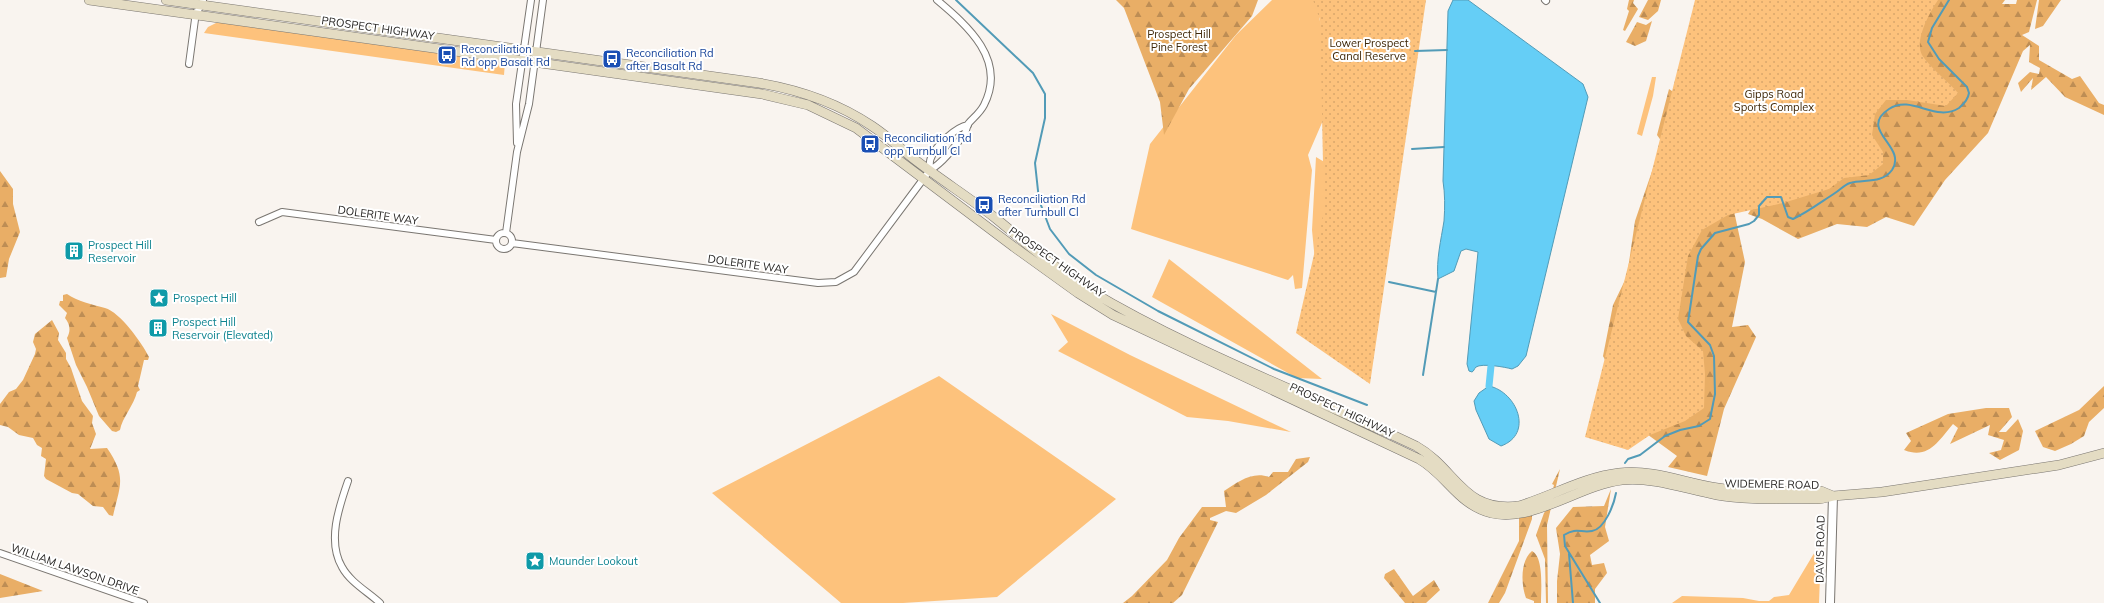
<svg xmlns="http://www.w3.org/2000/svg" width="2104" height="603" viewBox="0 0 2104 603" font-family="Mulish,sans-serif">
  <defs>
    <pattern id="forest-firs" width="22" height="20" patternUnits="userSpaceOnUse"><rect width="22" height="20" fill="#e9ae66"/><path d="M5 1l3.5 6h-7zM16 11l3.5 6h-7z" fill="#bd8d54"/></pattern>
    <pattern id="park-dots" width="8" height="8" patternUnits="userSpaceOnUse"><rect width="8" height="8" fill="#fdc27c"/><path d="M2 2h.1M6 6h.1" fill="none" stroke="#d9a76b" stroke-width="1.8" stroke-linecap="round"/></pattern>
  </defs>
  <rect width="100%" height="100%" fill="#f9f4ef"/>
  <path fill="#fdc27c" d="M1272 0H1316L1334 95 1308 155 1312 170 1302 288 1295 289 1293 275 1288 280 1131 229 1150 144 1236 35Z
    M218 22 505 62 504 75 204 33 208 27Z
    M1652 77H1656L1653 96 1642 136 1637 134Z
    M1316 157 1326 163 1329 229 1319 303 1312 230Z
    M1169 259 1322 379 1297 378 1152 297Z
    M1051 314 1130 355 1291 432 1228 421 1187 417 1058 351 1068 342Z
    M939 376 1116 499 997 597 903 603H841L712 493Z
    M1821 549 1819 603H1672L1682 596 1743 598 1759 601H1769L1774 597 1789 595 1816 550Z"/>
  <path fill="url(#forest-firs)" d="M1116 0H1258L1252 16 1189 89 1164 135 1160 102 1124 8Z
    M1629 0H1634L1633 3 1638 9 1625 31 1623 30 1629 11 1627 9Z
    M1648 0H1661L1658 11 1648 20 1639 17Z
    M1863 0H2005L2002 4H2016L2017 0H2037L2029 32 2022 35 2039 46V60L2072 79 2080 76 2099 103 2104 105V115L2065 97 2046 77 2031 90 2033 78 2021 92 2018 83 2030 72 2039 74 2040 68 2029 62 2030 45 2023 51 1988 133 1945 180 1914 226 1886 217 1867 227 1837 224 1798 239 1762 219 1748 214 1763 190Z
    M2039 0H2061L2043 26 2035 29Z
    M1652 21 1646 41 1635 46 1626 42 1637 22 1646 25Z
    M1669 89 1700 110 1728 183 1745 262 1732 327 1748 325 1756 337 1724 409 1707 476 1668 467 1677 456 1640 429 1603 356 1613 305 1627 276 1635 221 1662 142 1657 135Z
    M0 171 13 189V204L20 232 9 259 6 277 0 278Z
    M67 294C77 301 93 305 105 308 120 312 142 343 149 357L148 360H144L138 386 140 390 137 392C134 405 122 418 120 430L116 432 112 431 99 416 87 387 76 365 67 338C71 331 70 324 65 318L67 313 59 305 60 301H63V295Z
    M52 320 59 333 58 340 66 353V359L71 368 82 401 93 416 92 423 96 434 90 449 107 448C127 477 120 485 113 516L109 515 103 507 93 506 78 494 72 493 46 479 44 476 46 459 41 456 42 448 37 445 33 438 19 435 8 427 0 425V404L9 392 16 389 23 380 35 354 36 349 33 342 35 334Z
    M2104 386V408L2089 422 2084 436 2071 444 2055 451 2043 447 2035 431 2079 410Z
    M1986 408H2009L2012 417 1999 432H2006L2018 419 2023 431 2019 450 2000 460 1989 453 2001 450 2004 440 1988 435 1990 425 1950 444 1958 428 1953 424C1939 440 1929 460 1904 450L1911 441 1906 433 1948 414Z
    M1310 457 1308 462 1266 495 1236 513 1226 511 1210 518V520L1218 522 1182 595 1173 603H1123L1132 596 1167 560 1179 538 1202 507H1226L1224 491C1238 482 1252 471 1269 477L1273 472H1288L1296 459Z
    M1560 469 1547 525 1548 603H1546L1545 559 1536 535 1544 513 1548 508 1554 485 1552 484Z
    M1611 489 1605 527 1609 541 1590 555 1592 565 1604 563 1607 573 1595 589V603H1557V581L1560 554 1556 528 1573 507 1604 506Z
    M1532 514V519L1505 593 1499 603H1488L1519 541V517Z
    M1532 551C1544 557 1541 590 1541 603H1534V601L1526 598C1521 585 1520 561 1532 551Z
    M1394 569 1413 596 1434 580 1440 590 1426 603H1405L1384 578 1385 574Z
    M0 574 43 591 0 598Z"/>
  <path fill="url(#park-dots)" d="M1313 0H1426L1370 384 1296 333 1324 211 1320 20Z
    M1695 0H1938C1930 12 1914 40 1922 55 1930 68 1947 80 1958 93L1946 106 1907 100H1886L1875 114 1872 135 1883 152V164L1869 175 1844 178 1829 189 1783 203 1728 215 1702 230 1688 256 1678 319 1686 336 1703 351 1705 374 1704 408 1685 421 1650 435 1628 450 1585 437Z"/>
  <path fill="#65cef6" stroke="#529bb7" d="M1453 0H1468L1583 84 1588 97 1526 356 1518 366 1512 369C1505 367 1482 363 1476 367 1474 369 1474 371 1472 372L1469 371 1467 364 1478 252 1466 249 1461 251 1454 271 1438 279C1436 260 1441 240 1444 221 1445 207 1445 194 1443 181L1448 11Z
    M1489 386C1517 392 1534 434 1501 446L1489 439 1476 410 1474 401 1479 393Z"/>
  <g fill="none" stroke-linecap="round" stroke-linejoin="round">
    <path stroke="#529bb7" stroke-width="2" d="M956 0 1033 73 1045 94V118L1035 163 1039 200 1050 229 1069 254 1096 275 1158 311 1274 369 1367 405
      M1415 51 1447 50
      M1412 149 1444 147
      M1389 282 1436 292
      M1423 375 1438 279
      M1625 463 1628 459 1640 455 1665 436 1680 430 1699 426 1710 419 1715 394 1714 356 1710 345 1688 322 1698 256 1701 249 1715 233 1749 224 1754 221 1759 215V206L1767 197H1781L1788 217 1793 219C1808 212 1821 202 1835 193 1840 190 1844 185 1850 183 1864 179 1882 184 1892 170 1908 146 1857 130 1889 109 1912 94 1935 123 1959 108 1964 104 1968 100 1969 93L1967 87 1939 59 1928 42 1932 28 1949 0
      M1569 554 1573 603
      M1600 603 1565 546 1564 535C1577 527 1580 533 1592 531 1605 529 1614 504 1616 493"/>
    <path stroke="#65cef6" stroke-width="7" d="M1489 386 1491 366"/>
    <defs>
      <path id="minor" d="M1545 0 1546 1
        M196 15 203 0
        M189 64 196 12
        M517 143 516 104 531 0
        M930 170C930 167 929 161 931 158 935 146 956 127 968 125
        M259 222 282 212 496 240
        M506 233 517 152 529 104 543 0
        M496 241a8 8 0 1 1 16 0a8 8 0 1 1-16 0Z
        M512 243 818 283 836 282 854 272 930 170C943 163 956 145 965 133 966 130 967 127 968 124 973 118 980 113 984 105 1007 60 968 26 937 0
        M348 481C339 507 327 541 342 567 350 582 368 592 380 603
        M0 553 144 603"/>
      <path id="tertiary" d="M1830 603 1833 496"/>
      <path id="secondary" d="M89 0 762 94 808 105 856 128 1014 247 1078 293 1113 315 1419 459C1447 475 1457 504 1491 513 1533 523 1579 485 1622 480 1655 477 1685 489 1717 495 1751 501 1786 498 1820 499L1833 496 1882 492 2059 465 2104 453
        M166 0 759 83C800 90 838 103 872 126 887 136 900 148 914 159 940 179 968 197 994 217 1025 242 1054 268 1087 289 1192 352 1307 394 1416 446 1457 469 1462 513 1519 506 1552 496 1584 477 1619 473 1654 469 1684 483 1718 488 1751 493 1787 491 1821 491L1833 496"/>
    </defs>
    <use href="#minor" stroke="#7a7671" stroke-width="8"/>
    <use href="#tertiary" stroke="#7a7671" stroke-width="10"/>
    <use href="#secondary" stroke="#7a7671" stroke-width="10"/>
    <use href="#minor" stroke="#fff" stroke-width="6"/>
    <use href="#tertiary" stroke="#fff" stroke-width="8"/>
    <use href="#secondary" stroke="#e4dcc3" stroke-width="9"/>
  </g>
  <defs>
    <symbol id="bus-square" viewBox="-11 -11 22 22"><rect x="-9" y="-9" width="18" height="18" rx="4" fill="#1a4fb4" stroke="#fff"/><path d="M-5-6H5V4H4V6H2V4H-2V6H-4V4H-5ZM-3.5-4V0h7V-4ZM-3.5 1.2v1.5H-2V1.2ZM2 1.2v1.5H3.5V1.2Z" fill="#fff"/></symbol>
    <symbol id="building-square" viewBox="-11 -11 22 22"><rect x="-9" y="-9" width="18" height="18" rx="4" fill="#0f9aa8" stroke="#fff"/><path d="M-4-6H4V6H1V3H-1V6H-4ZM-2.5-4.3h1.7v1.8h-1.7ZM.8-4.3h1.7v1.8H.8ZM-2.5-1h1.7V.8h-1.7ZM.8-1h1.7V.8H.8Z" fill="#fff"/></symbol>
    <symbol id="sight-square" viewBox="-11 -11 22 22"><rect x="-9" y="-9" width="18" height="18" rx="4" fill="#0f9aa8" stroke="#fff"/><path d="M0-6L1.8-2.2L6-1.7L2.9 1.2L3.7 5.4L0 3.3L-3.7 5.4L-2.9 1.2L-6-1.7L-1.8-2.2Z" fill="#fff"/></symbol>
  </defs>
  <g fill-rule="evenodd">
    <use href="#bus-square" x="436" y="44" width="22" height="22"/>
    <use href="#bus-square" x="601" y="48" width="22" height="22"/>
    <use href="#bus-square" x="859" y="133" width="22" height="22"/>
    <use href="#bus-square" x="973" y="194" width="22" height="22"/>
    <use href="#building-square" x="63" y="240" width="22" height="22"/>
    <use href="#sight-square" x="148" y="287" width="22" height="22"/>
    <use href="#building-square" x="147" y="317" width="22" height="22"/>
    <use href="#sight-square" x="524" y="550" width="22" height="22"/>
  </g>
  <g text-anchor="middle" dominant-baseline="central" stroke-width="4" stroke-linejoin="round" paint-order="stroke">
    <g font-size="11" fill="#272523" stroke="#fff">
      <text transform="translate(378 28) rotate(8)">PROSPECT HIGHWAY</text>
      <text transform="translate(378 215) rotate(8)">DOLERITE WAY</text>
      <text transform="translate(1057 262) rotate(35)">PROSPECT HIGHWAY</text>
      <text transform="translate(748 264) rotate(8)">DOLERITE WAY</text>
      <text transform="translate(1342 410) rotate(25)">PROSPECT HIGHWAY</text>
      <text transform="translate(1772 484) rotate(1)">WIDEMERE ROAD</text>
      <text transform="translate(1820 549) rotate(-89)">DAVIS ROAD</text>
      <text transform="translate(75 569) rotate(19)">WILLIAM LAWSON DRIVE</text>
    </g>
    <g font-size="11" fill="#3f2707" stroke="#fff">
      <text x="1179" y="34">Prospect Hill<tspan x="1179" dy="13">Pine Forest</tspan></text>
      <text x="1369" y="43">Lower Prospect<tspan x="1369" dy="13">Canal Reserve</tspan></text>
      <text x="1774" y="94">Gipps Road<tspan x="1774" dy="13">Sports Complex</tspan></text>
    </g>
    <g font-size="11" fill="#164399" stroke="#fff" text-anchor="start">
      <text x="461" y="49">Reconciliation<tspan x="461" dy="13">Rd opp Basalt Rd</tspan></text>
      <text x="626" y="53">Reconciliation Rd<tspan x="626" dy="13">after Basalt Rd</tspan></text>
      <text x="884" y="138">Reconciliation Rd<tspan x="884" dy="13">opp Turnbull Cl</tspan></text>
      <text x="998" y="199">Reconciliation Rd<tspan x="998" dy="13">after Turnbull Cl</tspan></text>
    </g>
    <g font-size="11" fill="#0d838f" stroke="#fff" text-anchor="start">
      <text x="88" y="245">Prospect Hill<tspan x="88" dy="13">Reservoir</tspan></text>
      <text x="173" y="298">Prospect Hill</text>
      <text x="172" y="322">Prospect Hill<tspan x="172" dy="13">Reservoir (Elevated)</tspan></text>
      <text x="549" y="561">Maunder Lookout</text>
    </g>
  </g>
</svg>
